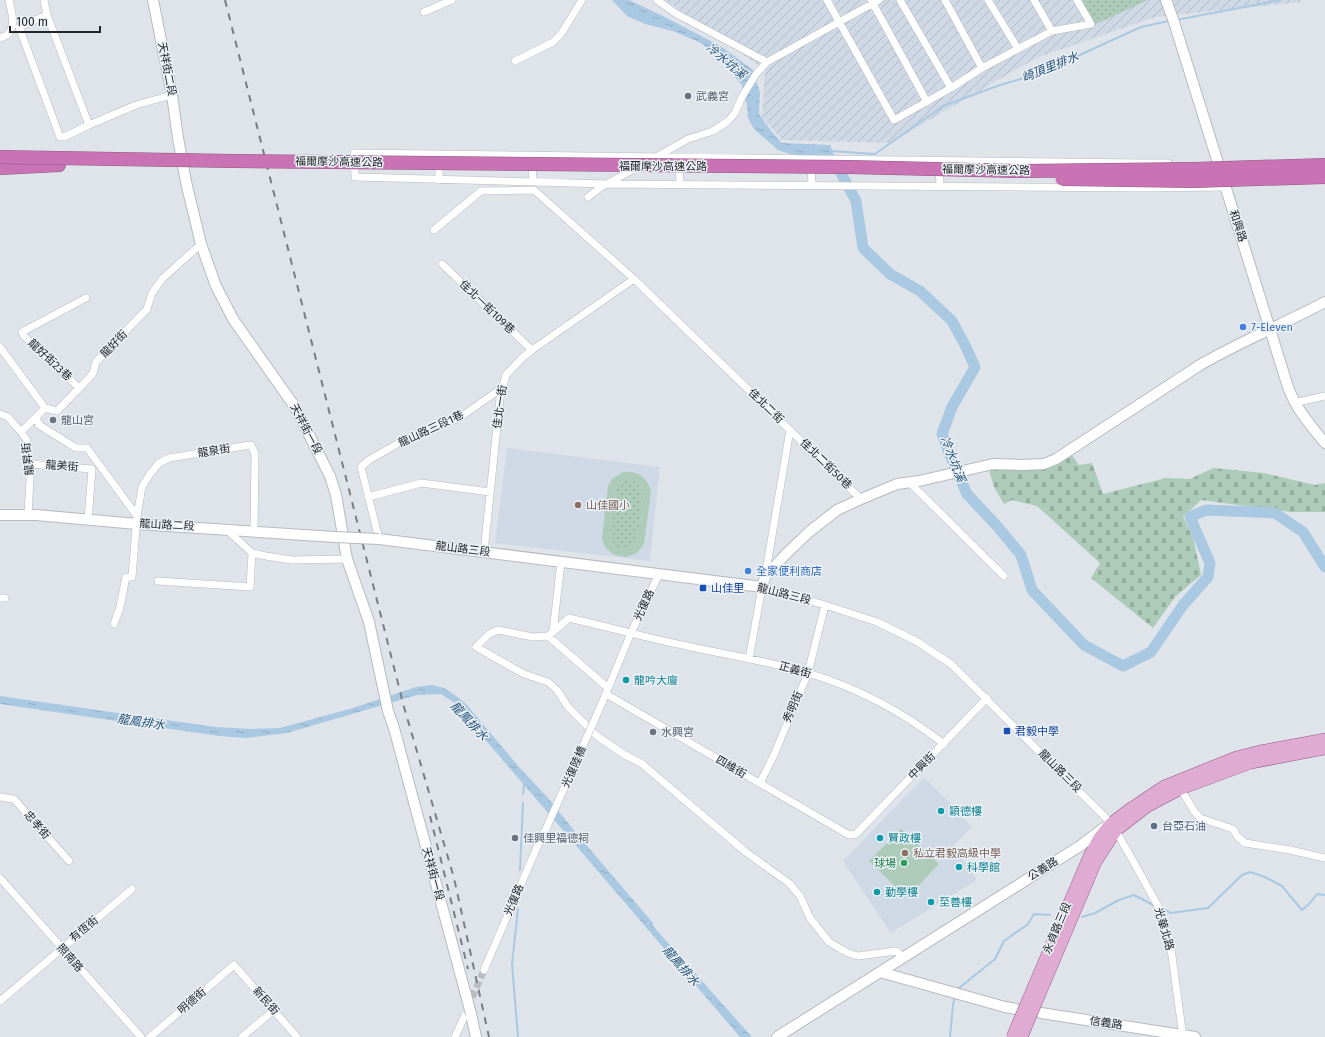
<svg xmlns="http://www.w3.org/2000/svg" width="1325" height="1037" viewBox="0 0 1325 1037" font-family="'Fira Sans','Noto Sans TC',sans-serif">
  <defs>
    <pattern id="industrial-furrows" width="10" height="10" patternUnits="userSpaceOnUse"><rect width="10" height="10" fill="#cfd9e5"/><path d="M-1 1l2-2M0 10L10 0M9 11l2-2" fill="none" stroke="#b1bac4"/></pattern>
    <pattern id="grass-dots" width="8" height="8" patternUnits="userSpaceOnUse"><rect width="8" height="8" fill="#accbb8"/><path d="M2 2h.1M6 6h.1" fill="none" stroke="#94ae9e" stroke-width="1.8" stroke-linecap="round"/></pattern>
    <pattern id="cemetery-stones" width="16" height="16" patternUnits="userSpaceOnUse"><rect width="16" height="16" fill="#accbb8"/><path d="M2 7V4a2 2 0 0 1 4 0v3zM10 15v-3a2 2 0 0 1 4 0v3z" fill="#94ae9e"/></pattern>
    <pattern id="water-ripples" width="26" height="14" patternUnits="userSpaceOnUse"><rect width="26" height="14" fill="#a9c8e2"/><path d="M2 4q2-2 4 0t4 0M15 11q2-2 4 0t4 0" fill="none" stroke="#91acc2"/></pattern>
  </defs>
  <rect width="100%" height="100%" fill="#dfe4ea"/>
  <path fill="#cfd9e5" d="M507 448 660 467 650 561 495 543Z
    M924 777 959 812 972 827 954 845 977 880 891 933 843 861Z"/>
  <path fill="url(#industrial-furrows)" d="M665 0H1301L1300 2 1155 17 1036 58 890 143 782 140 762 117 765 70Z"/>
  <path fill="url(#grass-dots)" d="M1082 0H1148L1094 25Z
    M628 479C637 480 643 486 643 495 642 505 639 536 635 542 631 550 621 550 614 545L609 536 615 490 621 481Z"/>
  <path fill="url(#cemetery-stones)" d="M1071 454 1079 465 1092 463 1103 494 1166 478 1190 479 1213 468 1264 473 1315 485 1325 483V512H1291L1201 500 1183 517 1193 537 1201 575 1175 597 1153 628 1091 578 1100 563 1037 506 1012 500 1004 504 994 487 989 470Z"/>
  <path fill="#accbb8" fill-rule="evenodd" d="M623 472C637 470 647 477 651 491L644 544 637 553 626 557 614 555 605 547 602 539 608 486 612 479ZM628 479C637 480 643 486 643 495 642 505 639 536 635 542 631 550 621 550 614 545L609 536 615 490 621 481Z
    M901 829 939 864 907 898 869 861Z"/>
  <path fill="url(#water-ripples)" d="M612 0H629L663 16 722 47 753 70 760 93 759 114 772 132 782 143 830 145 835 157 827 158 790 154 778 150 754 129 748 118 747 106 742 85 717 56 701 43 673 31 645 24 627 16Z
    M432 685 444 688 455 695 466 704 519 767 548 798 582 840 653 923V926L752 1037H740L453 702 441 694 417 695 287 733 246 738 219 736 0 704V696L215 727 250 729 280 728 353 708 416 687Z"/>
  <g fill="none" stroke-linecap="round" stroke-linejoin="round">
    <path stroke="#a9c8e2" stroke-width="2" d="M1176 20 1281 0
      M831 151 875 154 943 106 1000 85 1038 74 1141 27 1169 21
      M523 794 524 784
      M520 870 523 803
      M1161 908 1171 913 1208 908 1242 875 1250 872 1265 877 1282 886 1302 910 1310 903 1317 894 1325 895
      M518 909 512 964 518 1037
      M1082 917 1095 913 1119 900 1134 895 1155 906
      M958 991 959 988 995 959 1004 941 1028 924 1034 914 1050 915
      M950 1037 953 1005 955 997"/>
    <path stroke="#a9c8e2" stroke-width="11" d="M834 160 856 201 863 248 890 274 920 291 952 321 965 345 975 367 952 407 942 434 952 460 967 494 997 526 1021 555 1032 590 1084 645 1123 666 1151 652 1183 605 1208 577 1210 563 1190 517 1206 510 1275 513 1303 532 1325 567"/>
    <path stroke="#b9bec3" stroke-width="7" stroke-dasharray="7 3.5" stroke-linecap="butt" d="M468 1007 484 970"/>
    <defs>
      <path id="street" d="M44 0 47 15 89 125
        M657 0 675 13 767 62
        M827 0 894 120 951 88 982 68 1052 31 1091 24 1077 0
        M871 0 927 102
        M900 0 951 88
        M945 0 982 68
        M988 0 1018 49
        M1034 0 1052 31
        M424 12 452 0
        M47 15 19 27 60 137H64L89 125 136 105 172 95
        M0 38C3 37 7 35 9 33 16 24 11 10 9 0
        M515 61 553 42 561 34 582 0
        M658 156 688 139 713 131 728 121 735 113 742 97 756 74 767 62 879 0
        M439 161V180
        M532 162 533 182
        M1140 163 354 153 355 177 607 184 1143 188
        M679 164 680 184
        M811 165 812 185
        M939 167 940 186
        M1141 167 1140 163H1168
        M1142 183 1143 188 1225 187
        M588 197 601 187 638 167
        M434 230 481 191 534 190 634 279 861 499
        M442 264 532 350
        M0 347 45 408
        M79 388 24 336 22 332 86 298
        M1294 403 1325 396
        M0 414 8 417 21 432 27 440 30 479 28 515
        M36 417 39 425 76 448H87L137 516
        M21 432 45 408 57 411 88 379 93 373 96 362 147 309 152 293 163 278 201 244
        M29 464 92 469 88 520
        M909 482 1004 576
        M368 497 421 483 490 492
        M227 530 252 553 266 556 292 560 347 559
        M379 539 361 467 369 460 411 436 444 423 459 418 502 388
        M484 552 500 398 506 375 522 358 532 350 634 279
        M561 562 553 632 548 636 533 637 498 630 489 634 476 647 524 674 548 682 557 690 568 707 597 736 625 755 641 763 747 853 789 883 800 896 810 918 829 942 848 953 858 956 896 951 903 957
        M765 577 790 430
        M158 581 250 587 252 553
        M0 598H5
        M114 624 120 607 126 577H132L137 516 142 487 150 474 159 463 169 458 251 445 255 454 254 531
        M553 632 569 618C608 627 647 638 687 646 727 655 768 661 808 673 858 688 903 712 944 744
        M548 636 608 688
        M749 659 762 587 825 605 877 622 916 641 951 664 1105 817 1116 831 1133 861 1158 906 1170 941 1183 1037
        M606 694 849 835 856 834 987 698
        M602 703 631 633 659 574
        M760 783 774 755 808 673 825 605
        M1179 786 1194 811 1200 818 1233 829 1237 836 1245 843 1290 850 1325 858
        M0 797 14 799 69 861
        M0 878 141 1037
        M484 970 538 845 545 831
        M0 1001 132 889
        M150 1037 234 965 297 1037
        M242 1037 274 1010
        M455 1037 465 1015"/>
      <path id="secondary" d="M153 0 172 95 178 138 186 182 201 244 216 286 233 319 295 407 330 476 336 495 347 559 369 622 388 711 394 728 466 995
        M1166 0 1174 22 1288 387C1296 409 1310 425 1325 443
        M0 515H36L137 524 335 537
        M379 539 762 587 765 577 786 554 809 532 837 510 861 499 897 484 919 481 993 464 1022 465 1044 464 1056 459 1200 365C1241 341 1284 324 1325 302
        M880 972 1005 1007 1016 1009
        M1041 1013 1195 1037
        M471 1014 476 1037
        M777 1037 1080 846 1105 827"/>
      <path id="primary" d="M1028 999 1089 856 1099 838 1110 824 1128 810 1164 786 1236 757 1260 751 1325 739
        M1038 999 1096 862 1116 831 1147 807 1181 789 1251 763 1325 749"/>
      <path id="highway" d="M0 168 59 165"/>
    </defs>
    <use href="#street" stroke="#b6bbc0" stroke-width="8"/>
    <use href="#secondary" stroke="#b6bbc0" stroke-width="12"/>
    <use href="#primary" stroke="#8f5883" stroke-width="12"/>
    <use href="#highway" stroke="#8f5883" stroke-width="14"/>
    <use href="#street" stroke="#fff" stroke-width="7"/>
    <use href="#secondary" stroke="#fff" stroke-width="10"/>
    <use href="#primary" stroke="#dfabd2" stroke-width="11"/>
    <use href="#highway" stroke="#c973b4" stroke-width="13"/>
    <path stroke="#7a7d81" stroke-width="2" stroke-dasharray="7 7" stroke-linecap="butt" d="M225 0 404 707 454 878 489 1037
      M430 816 468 969"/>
    <defs>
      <path id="street-bridge" d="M545 831 602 703"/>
      <path id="secondary-bridge" d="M335 537 379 539
        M466 995 471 1014"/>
      <path id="primary-bridge" d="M1012 1037 1028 999
        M1022 1037 1038 999"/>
      <path id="highway-bridge" d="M0 157 233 161 849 167 1021 171 1194 169 1325 165
        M1062 179 1194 181 1325 177"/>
    </defs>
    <use href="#street-bridge" stroke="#b6bbc0" stroke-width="8" stroke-linecap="butt"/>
    <use href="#secondary-bridge" stroke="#b6bbc0" stroke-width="12" stroke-linecap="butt"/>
    <use href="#primary-bridge" stroke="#8f5883" stroke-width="12" stroke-linecap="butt"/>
    <use href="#highway-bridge" stroke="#8f5883" stroke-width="14" stroke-linecap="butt"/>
    <use href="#street-bridge" stroke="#fff" stroke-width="7"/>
    <use href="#secondary-bridge" stroke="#fff" stroke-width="10"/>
    <use href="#primary-bridge" stroke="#dfabd2" stroke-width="11"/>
    <use href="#highway-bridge" stroke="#c973b4" stroke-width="13"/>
  </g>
  <g fill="#6b7280" stroke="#ecf1f7" stroke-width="1.5">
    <circle cx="688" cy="96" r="4"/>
    <circle cx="53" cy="420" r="4"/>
    <circle cx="653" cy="732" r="4"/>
    <circle cx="515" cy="838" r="4"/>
  </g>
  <g fill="#3f7fe0" stroke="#ecf1f7" stroke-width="1.5">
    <circle cx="1243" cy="327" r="4"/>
    <circle cx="748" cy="571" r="4"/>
  </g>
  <g fill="#8d6e63" stroke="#ecf1f7" stroke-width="1.5">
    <circle cx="578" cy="505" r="4"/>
    <circle cx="905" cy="853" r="4"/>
  </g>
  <g fill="#1a4fb4" stroke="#ecf1f7" stroke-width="1.5">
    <rect x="699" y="584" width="8" height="8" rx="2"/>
    <rect x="1003" y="727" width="8" height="8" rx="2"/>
  </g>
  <g fill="#0f9aa8" stroke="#ecf1f7" stroke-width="1.5">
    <circle cx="626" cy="680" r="4"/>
    <circle cx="941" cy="811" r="4"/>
    <circle cx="880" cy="838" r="4"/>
    <circle cx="959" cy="867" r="4"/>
    <circle cx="877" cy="892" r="4"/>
    <circle cx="931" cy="902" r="4"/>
  </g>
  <circle fill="#5c6f8a" stroke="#ecf1f7" stroke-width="1.5" cx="1154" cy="826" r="4"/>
  <circle fill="#2e9e5b" stroke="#ecf1f7" stroke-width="1.5" cx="904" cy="863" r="4"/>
  <g text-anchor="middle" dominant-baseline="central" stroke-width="3" stroke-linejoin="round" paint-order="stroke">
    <g font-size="11" fill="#232528" stroke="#ecf1f7">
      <text transform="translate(167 69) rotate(79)">天祥街二段</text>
      <text transform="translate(339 162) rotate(1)">福爾摩沙高速公路</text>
      <text x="663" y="166">福爾摩沙高速公路</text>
      <text transform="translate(986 170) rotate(1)">福爾摩沙高速公路</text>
      <text transform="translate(1238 226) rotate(72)">和興路</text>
      <text transform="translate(487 307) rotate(44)">佳北一街109巷</text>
      <text transform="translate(114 344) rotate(-46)">龍好街</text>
      <text transform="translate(50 360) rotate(43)">龍好街23巷</text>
      <text transform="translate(766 406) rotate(44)">佳北二街</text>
      <text transform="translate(500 407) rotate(-82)">佳北一街</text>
      <text transform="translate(306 429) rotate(62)">天祥街一段</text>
      <text transform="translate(431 429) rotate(-25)">龍山路三段1巷</text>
      <text transform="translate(214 451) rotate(-9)">龍泉街</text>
      <text transform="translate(28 459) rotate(-97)">龍昇街</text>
      <text transform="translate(826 464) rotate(44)">佳北二街50巷</text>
      <text transform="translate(62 466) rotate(4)">龍美街</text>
      <text transform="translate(167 525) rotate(3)">龍山路二段</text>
      <text transform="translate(463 549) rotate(7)">龍山路三段</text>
      <text transform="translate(784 594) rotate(14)">龍山路三段</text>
      <text transform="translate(644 605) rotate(-65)">光復路</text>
      <text transform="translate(795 670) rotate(15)">正義街</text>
      <text transform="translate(793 707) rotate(-67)">秀明街</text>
      <text transform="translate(922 766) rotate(-45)">中興街</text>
      <text transform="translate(574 767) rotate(-66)">光復陸橋</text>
      <text transform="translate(731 767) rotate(30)">四維街</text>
      <text transform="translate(1060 771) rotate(45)">龍山路三段</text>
      <text transform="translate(37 825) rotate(49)">忠孝街</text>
      <text transform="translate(1043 869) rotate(-32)">公義路</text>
      <text transform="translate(433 874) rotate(75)">天祥街一段</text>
      <text transform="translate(514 900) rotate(-67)">光復路</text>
      <text transform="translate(1057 928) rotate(-67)">永貞路三段</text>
      <text transform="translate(84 929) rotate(-40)">有恆街</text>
      <text transform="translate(1164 929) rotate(74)">光華北路</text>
      <text transform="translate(70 958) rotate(48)">照南路</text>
      <text transform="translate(192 1001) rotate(-41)">明德街</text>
      <text transform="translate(266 1001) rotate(48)">新民街</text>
      <text transform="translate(1106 1023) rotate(9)">信義路</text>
    </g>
    <g font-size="11" fill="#5b616d" stroke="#ecf1f7" text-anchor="start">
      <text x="696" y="96">武義宮</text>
      <text x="61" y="420">龍山宮</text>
      <text x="661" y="732">水興宮</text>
      <text x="523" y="838">佳興里福德祠</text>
    </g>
    <g font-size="11" fill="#366cbe" stroke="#ecf1f7" text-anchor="start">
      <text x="1251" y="327">7-Eleven</text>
      <text x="756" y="571">全家便利商店</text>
    </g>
    <g font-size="11" fill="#785e54" stroke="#ecf1f7" text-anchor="start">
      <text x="586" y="505">山佳國小</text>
      <text x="913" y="853">私立君毅高級中學</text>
    </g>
    <g font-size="11" fill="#164399" stroke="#ecf1f7" text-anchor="start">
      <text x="711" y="588">山佳里</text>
      <text x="1015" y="731">君毅中學</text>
    </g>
    <g font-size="11" fill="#0d838f" stroke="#ecf1f7" text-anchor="start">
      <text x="634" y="680">龍吟大廈</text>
      <text x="949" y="811">穎德樓</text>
      <text x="888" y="838">賢政樓</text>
      <text x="967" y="867">科學館</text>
      <text x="885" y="892">勤學樓</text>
      <text x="939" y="902">至善樓</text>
    </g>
    <g font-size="11" fill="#4e5e75" stroke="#ecf1f7" text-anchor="start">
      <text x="1162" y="826">台亞石油</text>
    </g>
    <g font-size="11" fill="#27864d" stroke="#ecf1f7" text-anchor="end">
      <text x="896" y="863">球場</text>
    </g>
    <g font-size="12" font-style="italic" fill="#215276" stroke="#ecf1f7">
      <text transform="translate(726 61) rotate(40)">冷水坑溪</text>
      <text transform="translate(1050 67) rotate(-22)">崎頂里排水</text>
      <text transform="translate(953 459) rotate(69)">冷水坑溪</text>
      <text transform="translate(469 721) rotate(47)">龍鳳排水</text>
      <text transform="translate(141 722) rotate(8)">龍鳳排水</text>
      <text transform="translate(681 966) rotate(49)">龍鳳排水</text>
    </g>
  </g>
  <path d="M10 26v6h90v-6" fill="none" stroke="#232528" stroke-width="2"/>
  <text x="16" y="26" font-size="12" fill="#232528" stroke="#ecf1f7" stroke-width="3" paint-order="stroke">100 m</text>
</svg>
